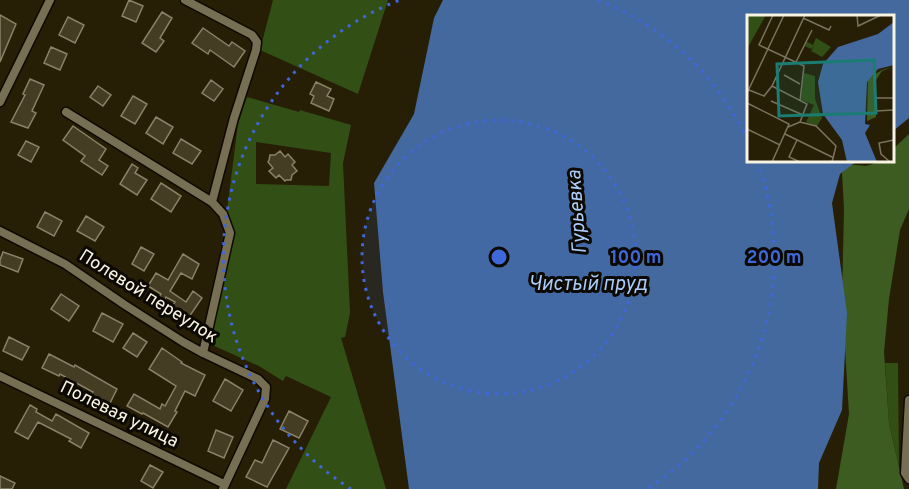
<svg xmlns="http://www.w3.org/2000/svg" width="909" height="489" viewBox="0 0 909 489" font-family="Overpass,sans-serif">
  <rect width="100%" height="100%" fill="#261f06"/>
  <path fill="#325016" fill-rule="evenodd" d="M273 0H388L358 94 260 50Z
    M247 97 299 112 300 110 351 125 343 163 350 313 345 337 341 338 386 489H286L331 397 286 376 283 381 259 366 210 344 238 124ZM256 142 331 153 329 186 256 184Z
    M885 363H898L899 466 889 423Z"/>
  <path fill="#3d5c21" d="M909 134V209L900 230 889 299 884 352 889 423 904 489H836L849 414 842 299 844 209 842 173 847 164 866 166 882 161 892 160 893 149Z"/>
  <path fill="#44699e" d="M443 0H909V118L893 131 892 16H748V160L857 161 840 174 832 203 847 313 842 410 819 463 818 489H409L383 292 374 183 414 114 434 18Z"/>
  <path fill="#443c23" stroke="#8a8266" stroke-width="1.5" d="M129 0 143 6 136 22 122 16Z
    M162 12 172 18 160 38 164 41 156 52 142 43Z
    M0 15 16 24 0 62Z
    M68 17 84 25 75 43 59 35Z
    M203 28 229 46 232 42 245 51 234 67 210 50 208 54 192 43Z
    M51 47 67 54 60 70 44 63Z
    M30 79 44 85 32 111 36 113 28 128 11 122 25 95 23 94Z
    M211 80 223 89 214 101 202 93Z
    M316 82 331 89 327 96 334 99 329 111 311 103 314 96 310 94Z
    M98 86 111 95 103 106 90 97Z
    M133 96 147 104 135 124 121 116Z
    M156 117 173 127 163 144 146 133Z
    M73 126 106 149 99 160 108 166 102 175 81 161 85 156 63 140Z
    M181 139 201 151 192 164 173 153Z
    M26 141 39 147 31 162 18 155Z
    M280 151 285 157 288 154 295 162 292 165 297 171 292 175 291 180H286L285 181 279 175 276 178 269 171 273 168 268 162 269 160 270 155H275Z
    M132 164 138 168 135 173 147 180 137 195 120 184Z
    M161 183 181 196 171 212 151 199Z
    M45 212 62 221 54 236 37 227Z
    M86 216 104 227 95 241 77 231Z
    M141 247 154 254 144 271 132 264Z
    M3 252 23 259 18 272 0 265V260Z
    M183 254 199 264 192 279 181 273 170 291 186 302 193 291 202 298 189 317 172 306 175 302 166 297 164 301 158 298 161 294 148 286 156 273 168 280Z
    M61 294 79 306 69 321 51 309Z
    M102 313 123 324 113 342 93 331Z
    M133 333 147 342 137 357 123 348Z
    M9 337 29 347 22 360 3 351Z
    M162 348 182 362 181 363 205 375 195 396 185 391 175 411 177 412 168 427 143 413 142 414 127 406 134 394 160 409 162 404 165 406 176 386 149 369Z
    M49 354 74 367 75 365 117 389 109 405 91 395 93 392 60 374 59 376 42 368Z
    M225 379 243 390 231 411 213 401Z
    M30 405 37 409 36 412 52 421 56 414 89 433 81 448 69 441 71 439 38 422 28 439 15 432Z
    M289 411 308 421 299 438 280 429Z
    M216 430 233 437 224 458 208 451Z
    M273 440 289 448 267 487 246 477 255 460 262 463Z
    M150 465 163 472 153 488 141 481Z
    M0 476 15 483 12 489H0Z"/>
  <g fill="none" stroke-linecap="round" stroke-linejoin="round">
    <defs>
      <path id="minor" d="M185 0 252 35 257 42 256 50 234 118 212 202
        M0 102 50 0
        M66 112 212 202 223 214 230 233 203 353
        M0 231 65 264 125 305 183 342 203 353 258 379 266 387 265 399 223 489
        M0 376 224 484
        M909 400 905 473 909 479"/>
    </defs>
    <use href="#minor" stroke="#0f0900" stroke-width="11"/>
    <use href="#minor" stroke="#776f54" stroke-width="8"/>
  </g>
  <circle cx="499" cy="257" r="137" fill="#3e67da" fill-opacity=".12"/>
  <g fill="none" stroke="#3e67da" stroke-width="3" stroke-dasharray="3 6">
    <circle cx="499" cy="257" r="137"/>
    <path d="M351 489A275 275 0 0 1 400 0M598 0A275 275 0 0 1 748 141M757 161A275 275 0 0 1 647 489"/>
  </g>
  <g text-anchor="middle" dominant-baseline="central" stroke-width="6" stroke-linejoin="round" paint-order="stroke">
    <g font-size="18" fill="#f8f4e4" stroke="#0c0902">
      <text transform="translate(148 297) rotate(32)">Полевой переулок</text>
      <text transform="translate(119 415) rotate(26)">Полевая улица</text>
    </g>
    <g font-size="20" font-style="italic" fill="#abccfa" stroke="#0c0902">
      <text transform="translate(578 212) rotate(-94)">Гурьевка</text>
      <text x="588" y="285">Чистый пруд</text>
    </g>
  </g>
  <g transform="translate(747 15)">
    <rect width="147" height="147" fill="#261f06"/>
    <path d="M0 0H19L0 34ZM69 23 84 32 75 42 64 36 67 31 64 34 58 31 60 27 66 30ZM57 58 68 61V84L75 103 70 111 59 107 67 90 54 85Z" fill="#325016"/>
    <path d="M147 51 135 56 129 65V102L120 106 121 63 135 55Z" fill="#3d5c21"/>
    <path d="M147 7V50L131 54 120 67 118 109 123 110 118 118 130 147H100L95 125 76 99 71 67 76 49 91 32 131 19Z" fill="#44699e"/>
    <path fill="none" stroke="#7a745f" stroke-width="1.5" d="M26 0 12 30 57 51 53 86M110 0 111 11 134 0M56 3 82 15 84 11M49 47 65 15M37 60 53 69M25 71 60 89 53 107M2 75 17 81 25 71 58 0M0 78 37 0M147 83H129V96L147 95M24 86 56 100M0 88 42 109 25 147M41 112 53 107 69 111 89 131 85 147M0 114 33 130M38 119 87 143M50 125 42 142 53 147M142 146 134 139 132 128 147 125"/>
    <path fill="#1b7c74" fill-opacity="0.15" stroke="#1b7c74" stroke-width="3" d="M127 45 129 98 32 101 30 49Z"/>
    <rect width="147" height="147" fill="none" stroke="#f8f4e4" stroke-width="3"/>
  </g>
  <circle cx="499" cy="257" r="9" fill="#3e67da" stroke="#0c0902" stroke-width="3"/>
  <g font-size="18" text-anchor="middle" font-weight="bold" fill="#3e67da" stroke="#0c0902" stroke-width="6" stroke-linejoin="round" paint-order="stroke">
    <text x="636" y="263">100 m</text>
    <text x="774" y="263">200 m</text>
  </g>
</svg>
